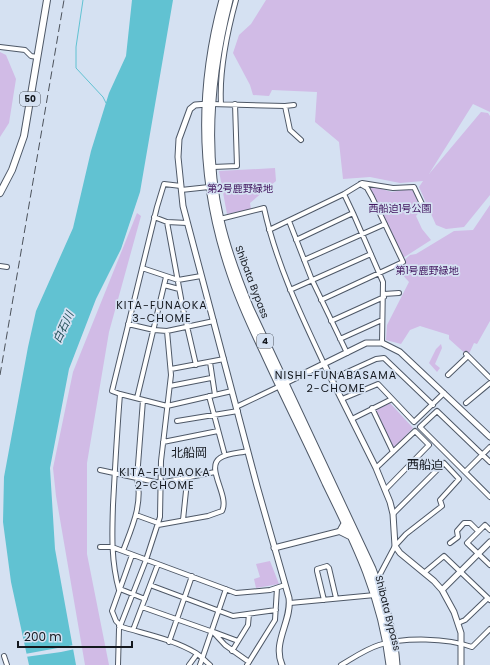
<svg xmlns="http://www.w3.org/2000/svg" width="490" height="665" viewBox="0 0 490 665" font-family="Poppins,'Noto Sans JP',sans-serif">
  <rect width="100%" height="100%" fill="#d5e1f2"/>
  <path fill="#d1bbe6" d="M266 0H490V112L473 104 429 174 481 112 488 113 490 116V195L464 227 446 229 436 225 419 187 423 181 400 183 370 177 343 179 339 142 315 122 317 92 272 90 269 96 253 95 250 85 233 53 239 35 251 24Z
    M0 52 6 55 16 79 9 123 0 137Z
    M275 168 276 181 250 203 251 209 227 214 219 171Z
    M368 185 392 192 408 189 413 191 421 210 416 216 422 229 431 240 403 258Z
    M490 205V321L477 344 474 343 468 356 449 339V335L420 326 410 330 401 344 386 340 387 325 409 282 400 272 402 268 400 264 410 255 416 254 454 231 473 230Z
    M137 213 141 216 109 332 87 463V554L109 665H85L56 496 53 468 73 372Z
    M441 344 442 348 435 364 440 368 437 372 429 363 436 349Z
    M390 403 413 428 393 449 376 410Z
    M270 561 279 584 256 588 254 579 260 577 256 564Z"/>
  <path fill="#61c2d2" d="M132 0H173L140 192 121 249 96 299 69 369 50 468 55 549 76 665H29L11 582 3 522 4 477 28 347 36 311 73 228 91 151 109 93 126 56Z"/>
  <path fill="#d5e1f2" d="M74 645 75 649 61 652 25 657V654Z"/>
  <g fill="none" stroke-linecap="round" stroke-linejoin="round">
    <path stroke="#61c2d2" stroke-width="1" d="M83 0 76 47V68L103 97 106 103"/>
    <defs>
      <path id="minor" d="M0 47 25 50 31 56 37 57
        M211 104 285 106 294 105
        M221 104C219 69 227 33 236 0
        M285 106 290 130 301 140
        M213 167 237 166 235 104
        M181 190 209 187
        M344 194 353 213 383 282 382 343
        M154 217 167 222
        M220 219 264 208C276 263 300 313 324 364
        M289 221 312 280 347 353
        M187 223 167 222 183 309 196 365
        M269 230 344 194 362 183 393 188 414 187 424 208
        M296 240 353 213
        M304 260 385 224
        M0 266 7 267
        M142 268 178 280 201 276
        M164 285 179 289
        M290 290 371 254
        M384 294 399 293
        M321 300 403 262 372 197 367 188 360 184
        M331 321 384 297
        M128 324 154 330 167 331 214 321
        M340 339 382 320
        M466 354 490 378
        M210 362 215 395
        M171 369 224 359
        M448 375 468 356
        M332 379 376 359 384 358 433 405
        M170 386 211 378
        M120 394 112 391 157 207 164 184 181 186
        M209 396 224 452
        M137 398 166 277
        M342 399 378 384 414 422 444 393
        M466 403 490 383
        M236 407 280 386
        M372 408 393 452
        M352 419 392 399
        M177 421 238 411
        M163 442 218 431
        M490 462 437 411 420 427 490 497
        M376 468 415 431 429 445 385 490
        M100 470 160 483 215 472
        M465 472 490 447
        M136 515 158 523
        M183 520 186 491 184 477
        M158 525 208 516 222 511C230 496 205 468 220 458 227 453 240 453 248 451
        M490 530 485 525 467 543 490 565
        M450 543 458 537 457 531 464 523H470L478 531
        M100 547H112L236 593 270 590 285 585
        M123 551C132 527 143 504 137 478L143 400
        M425 572 444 556 490 600
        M377 580 395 546 406 534 442 506 440 500 459 479 444 463 393 514
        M150 585 233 616 276 610
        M120 589 145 599
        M119 590C111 561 112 535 113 505 115 468 117 431 120 394L167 406 232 391
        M324 600 317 571V569L327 566 329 568 336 598
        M290 603 375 595
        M142 607 213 632 225 645 249 662
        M458 623 465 620 488 598
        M120 625 116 621 112 611 132 555
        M119 626C144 634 173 639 196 653 201 656 205 661 210 665
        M133 630 158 564
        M214 632 238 641
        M169 642 192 576
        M232 651 248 625 249 614
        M4 656 7 665
        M118 665 119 629 146 560 160 517 161 461 171 375 167 331
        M189 665 197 654
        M200 665 226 589
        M247 665 275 620 277 588
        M341 665C353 658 366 649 379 645 405 637 447 638 472 647L490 629"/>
      <path id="tertiary" d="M208 104 195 105 190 109 179 139 178 157 183 206 257 486 289 598C292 621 272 642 282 665
        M324 364 376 468 390 502 393 514 395 546 400 553 434 581 442 590 454 612 461 633V665
        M283 384 366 343H382L400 352 490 437
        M274 548 341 531
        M442 590 490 542"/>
      <path id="primary" d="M0 193 12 170 24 136 47 0"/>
      <path id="trunk" d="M223 0C198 91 200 184 231 274 240 301 252 327 264 352 284 396 306 439 326 483 356 544 382 596 390 665
        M229 0C211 71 203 148 220 220 227 251 238 280 250 309L372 569C384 600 394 632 396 665
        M346 522 341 531 353 537"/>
    </defs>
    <use href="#minor" stroke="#4e5867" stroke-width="6"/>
    <use href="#tertiary" stroke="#4e5867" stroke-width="7"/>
    <use href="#primary" stroke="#4e5867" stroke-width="8"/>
    <use href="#trunk" stroke="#4e5867" stroke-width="9"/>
    <use href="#minor" stroke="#fff" stroke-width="4"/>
    <use href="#tertiary" stroke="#fff" stroke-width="5"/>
    <use href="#primary" stroke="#fff" stroke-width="6"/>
    <use href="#trunk" stroke="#fff" stroke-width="7"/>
    <path stroke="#4c525b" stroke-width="1" stroke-dasharray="8 4" stroke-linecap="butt" d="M0 375 64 0"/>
  </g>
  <g text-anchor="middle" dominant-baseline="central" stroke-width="3.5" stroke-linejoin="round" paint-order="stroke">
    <g fill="#d5e1f2" stroke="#4e545e" stroke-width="1">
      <rect x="20" y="92" width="20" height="14" rx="3"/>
      <rect x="257" y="334" width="16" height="14" rx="3"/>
    </g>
    <g font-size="9" font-weight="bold" fill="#14181e">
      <text x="30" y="99">50</text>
      <text x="265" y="341">4</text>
    </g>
    <g font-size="10" fill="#41155e" stroke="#d5e1f2">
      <text x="240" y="188">第2号鹿野緑地</text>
      <text x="400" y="208">西船迫1号公園</text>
      <text x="427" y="270">第1号鹿野緑地</text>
    </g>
    <g font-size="10" fill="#14181e" stroke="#d5e1f2">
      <text transform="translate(252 282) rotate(69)">Shibata Bypass</text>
      <text transform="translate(388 613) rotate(76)">Shibata Bypass</text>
    </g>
    <g font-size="11" letter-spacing="1" fill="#14181e" stroke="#d5e1f2">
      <text x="162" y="305">KITA-FUNAOKA<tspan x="162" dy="13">3-CHOME</tspan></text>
      <text x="336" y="375">NISHI-FUNABASAMA<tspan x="336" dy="13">2-CHOME</tspan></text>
      <text x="165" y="472">KITA-FUNAOKA<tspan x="165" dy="13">2-CHOME</tspan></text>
    </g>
    <g font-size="11" font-style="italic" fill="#255058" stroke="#d5e1f2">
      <text transform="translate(63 327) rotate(-65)">白石川</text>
    </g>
    <g font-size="12" fill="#14181e" stroke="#d5e1f2">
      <text x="189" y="452">北船岡</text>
      <text x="425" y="464">西船迫</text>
    </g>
  </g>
  <path d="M18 641v6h114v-6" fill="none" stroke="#14181e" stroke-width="2"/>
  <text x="24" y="641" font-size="12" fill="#14181e" stroke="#d5e1f2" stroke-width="3" paint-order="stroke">200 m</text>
</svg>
